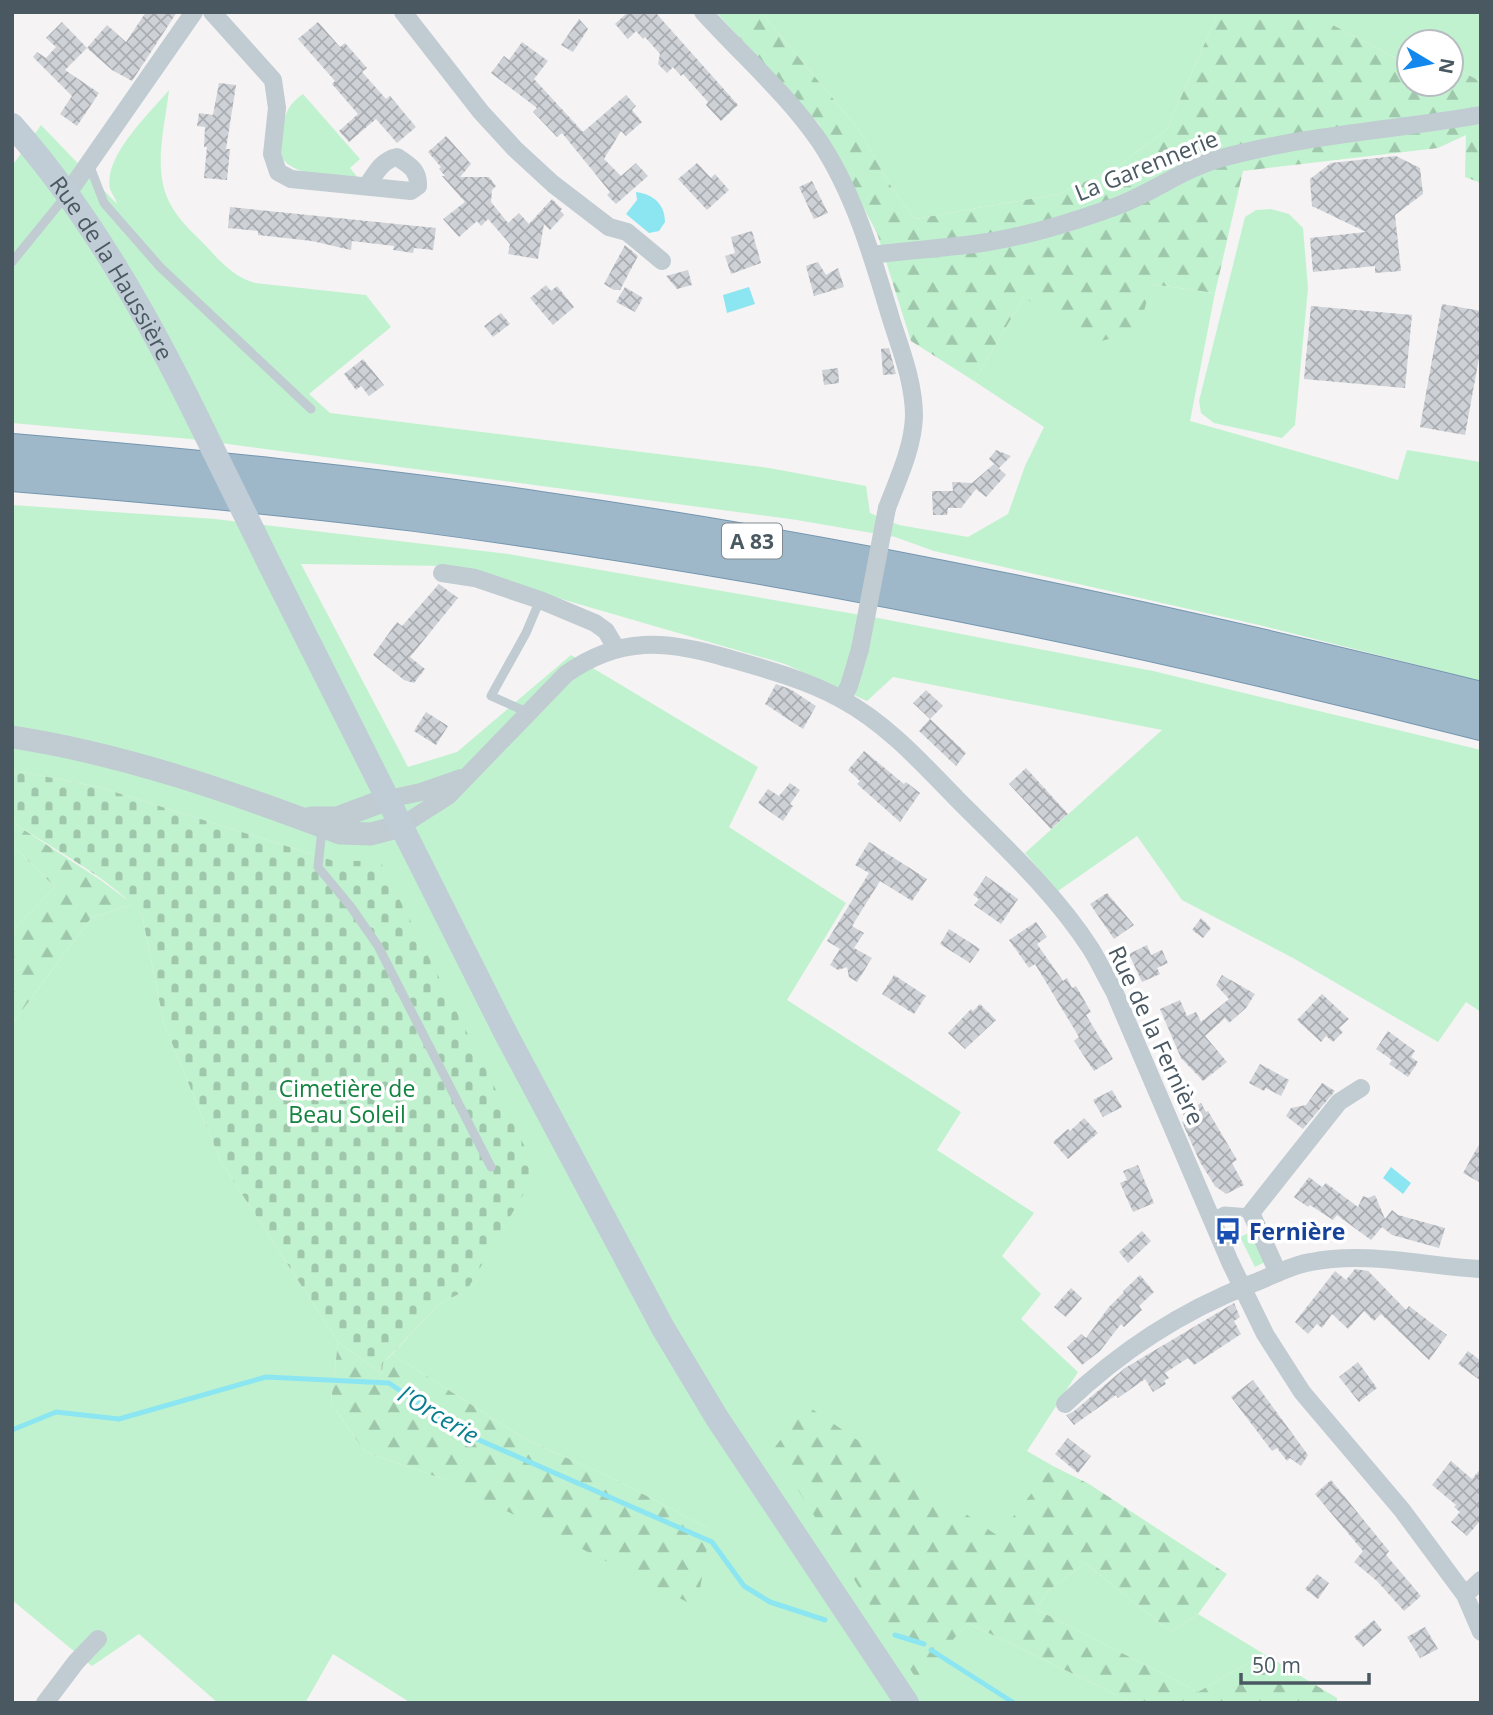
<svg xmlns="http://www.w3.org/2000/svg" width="1493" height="1715" viewBox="0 0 1493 1715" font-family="'Open Sans',sans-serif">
  <defs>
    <pattern id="forest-firs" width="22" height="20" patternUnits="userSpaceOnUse" patternTransform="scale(1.75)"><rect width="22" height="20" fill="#c1f2cf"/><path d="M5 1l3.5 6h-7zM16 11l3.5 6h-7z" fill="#9fc7ab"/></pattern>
    <pattern id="cemetery-stones" width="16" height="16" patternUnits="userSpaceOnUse" patternTransform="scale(1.75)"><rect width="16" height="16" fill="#c1f2cf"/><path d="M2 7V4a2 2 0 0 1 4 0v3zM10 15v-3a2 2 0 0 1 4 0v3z" fill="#9fc7ab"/></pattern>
    <pattern id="building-cross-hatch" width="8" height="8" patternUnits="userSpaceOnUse" patternTransform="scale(1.75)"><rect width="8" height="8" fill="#ced2d7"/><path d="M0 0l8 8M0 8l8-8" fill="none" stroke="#a9adb2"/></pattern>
  </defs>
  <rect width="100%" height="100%" fill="#f5f3f3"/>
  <path fill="#c1f2cf" d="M761 12H1481V82L1451 65V42H1409V65L1329 23 1216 18 1167 129 1118 166 1059 194 915 219 892 188 859 130Z
    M169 90C165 127 151 173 172 207 180 221 193 233 204 244 220 261 232 276 255 283L366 295 391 327 309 394 330 413 769 468 866 486 870 513 899 525 968 537 1008 514 1025 466 1044 427 974 381 1024 297 1151 284 1215 293 1190 421 1398 480 1407 450 1481 462V681L1259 625 934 551 895 537 797 520 190 439 12 423V166L41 125 117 204C116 199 112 194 110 189 103 156 150 113 169 90Z
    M303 94 360 159 350 168 358 178C338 175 291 177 282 157 279 150 281 142 282 135 284 116 287 105 303 94Z
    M1271 209 1289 214 1303 228 1308 288 1295 425 1282 438 1214 423 1201 413 1199 401 1245 217 1256 210Z
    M12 505 215 519 508 554 878 618 1153 671 1481 750V1012L1466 1002 1438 1042 1293 958 1182 900 1137 836 1058 891 1025 853 1162 730 893 677 867 701 785 664 448 566 301 564 408 767 457 752 571 655 758 767 729 827 846 903 787 1000 961 1112 937 1150 1034 1213 1002 1256 1041 1294 1021 1319 1078 1372 1027 1451 1053 1466 998 1537 806 1406 916 1679 968 1623 1133 1703H411L333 1654 305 1703H218L139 1634 92 1666 12 1600V1024L91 918 133 904 142 915 164 1024 221 1162 338 1342 331 1403 365 1452 443 1479 710 1529 616 1480 527 1440 392 1354 439 1304 459 1294 463 1295 410 922 380 862 334 861 99 787 12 770Z
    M12 845 55 887 12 931Z
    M1253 1231 1267 1261 1255 1267 1240 1237Z
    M1085 1563 1171 1632 1198 1614 1264 1654 1198 1692 1036 1609 1048 1591Z"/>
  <path fill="url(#forest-firs)" d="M716 12H761L859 130 892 188 915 219 1059 194 1118 166 1167 129 1216 18 1272 13 1329 23 1409 65V84H1451V65L1481 82V183L1465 177 1466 135 1438 148 1243 171 1215 293 1151 284 1139 331 1090 344 1024 297 974 381 911 341 877 233 819 124Z
    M12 822 99 879 133 904 91 918 12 1024V931L55 887 12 845Z
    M338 1342 382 1374 383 1363 392 1354 527 1440 616 1480 710 1529 697 1607 443 1479 365 1452 331 1403Z
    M806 1405 998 1536 1053 1466 1089 1484 1227 1574 1198 1614 1171 1632 1085 1563 1048 1591 1036 1609 1198 1692 1264 1654 1337 1698 1336 1703H1133L968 1623 917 1680 773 1450Z"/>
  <path fill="url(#cemetery-stones)" d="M12 770 99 787 334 861H380L537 1171 464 1295 459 1294 439 1304 383 1363 382 1374 338 1342 221 1162 164 1024 142 915C115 881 50 847 12 822Z"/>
  <path fill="#8ce6f1" d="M636 192C653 194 665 204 665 222L659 231 649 233 626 214 637 200Z
    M749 287 755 304 727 313 723 295Z
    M1391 1167 1411 1183 1403 1194 1383 1178Z"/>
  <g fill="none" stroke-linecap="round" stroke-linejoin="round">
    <path stroke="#8ce6f1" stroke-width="5" d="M12 1430 56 1412 119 1419 266 1377 389 1383 461 1432 712 1542 744 1586 770 1602 825 1620
      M895 1635 924 1644
      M931 1650 1014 1703"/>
  </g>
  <path fill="url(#building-cross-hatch)" d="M146 12H177L132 81 112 70 87 48 65 70 99 93 77 126 60 114 72 96 33 57 37 52 46 58 56 47 46 38 62 22 87 48 107 25 126 42Z
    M628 12H655L738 105 721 121 706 105 708 102 683 74 681 76 673 67 667 73 658 64 660 54 645 37 643 39 636 31 628 39 615 24Z
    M579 19 588 29 573 52 561 45Z
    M318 22 340 47 345 43 367 68 362 72 386 99 390 96 416 127 397 143 376 119 349 142 339 131 358 114 332 84 335 81 298 39Z
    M522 42 548 61 534 79 583 132 626 95 636 106 632 110 642 122 626 136 621 131 604 159 621 176 636 163 648 176 616 204 607 195 610 192 562 133 557 137 533 112 537 108 491 73 504 56 509 60Z
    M219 83 236 85 226 149H230L227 180 204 178 207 147H204L205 127 197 126 199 113 213 115Z
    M446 136 471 164 460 177H489L496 186 492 190 491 202 508 223 519 213 529 224 552 199 562 209 560 211 564 215 550 230 544 224 538 259 508 254 510 244 488 219 481 226 477 221 459 237 443 219 465 202 442 176H445L439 169 441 167 428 152Z
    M1396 156 1420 168 1423 194 1395 215 1401 271 1375 273V266L1313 272 1310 238 1366 232 1312 206 1310 179 1331 163Z
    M697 163 711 178 715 174 729 190 707 210 678 179Z
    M812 181 828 213 814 219 799 187Z
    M230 207 436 228 433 250 414 248 413 253 393 250 394 246 352 241 351 250 312 241 258 235V231L228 228Z
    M752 231 761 263 731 274 725 256 735 253 731 237Z
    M625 245 638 256 620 290H614L604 284Z
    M818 262 826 275 838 268 844 287 814 296 806 266Z
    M688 270 692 285 677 289 666 276Z
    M546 285 551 291 557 286 574 307 553 325 530 298Z
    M625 287 643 298 635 312 616 302Z
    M1442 304 1481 311V347L1465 435 1420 427Z
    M1311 306 1412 315 1405 388 1304 379Z
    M501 313 510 324 493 337 484 326Z
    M889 348 896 374 883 375 881 349Z
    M363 359 384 385 369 396 361 386 356 390 344 374Z
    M838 368 839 383 824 385 822 370Z
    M996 450 1011 456 999 468 989 459Z
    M994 464 1006 475 986 497 976 489 961 508H948L947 515H933L932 491H953L952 482 972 483Z
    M439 584 458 598 410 657 425 669 414 683 404 680 373 655 397 622 402 626Z
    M776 684 790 689 816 706 803 729 765 704Z
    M926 690 943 706 930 719 913 703Z
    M426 712 448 726 436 745 414 731Z
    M930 719 966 753 956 766 919 731Z
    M864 751 904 784 906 782 920 793 900 822 857 784 860 781 848 770Z
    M1026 768 1068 814 1051 829 1009 784Z
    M790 783 800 790 790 804 793 806 783 821 758 803 768 789 779 796Z
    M869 842 927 879 912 901 880 881 852 926 864 933 854 948 872 958 857 982 849 977 847 967 838 970 830 965 840 949 827 941 869 873 855 865Z
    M986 876 1018 899 1001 924 974 905 979 899 973 895Z
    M1107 893 1134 925 1114 939 1090 904Z
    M1201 918 1211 928 1203 938 1192 930Z
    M1036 922 1047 937 1037 944 1063 981 1067 978 1072 988 1076 986 1091 1012 1086 1015 1113 1059 1094 1071 1074 1041 1079 1037 1035 964 1029 968 1009 940Z
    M949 929 980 949 970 963 940 944Z
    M1147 945 1151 955 1162 950 1168 963 1157 968 1160 974 1142 982 1129 954Z
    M894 975 926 996 914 1014 882 994Z
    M1222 975 1255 994 1246 1008 1229 1023 1225 1018 1205 1036 1227 1062 1203 1081 1181 1058 1160 1009 1180 1000 1187 1016 1196 1012 1201 1022 1229 999 1216 985Z
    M1322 994 1349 1019 1339 1028 1343 1032 1333 1042 1326 1036 1321 1042 1297 1020Z
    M980 1004 996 1020 965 1049 948 1033 971 1009 973 1011Z
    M1388 1031 1415 1051 1411 1057 1418 1062 1408 1077 1389 1064 1392 1060 1376 1049Z
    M1260 1064 1289 1080 1281 1096 1266 1088 1264 1091 1249 1083Z
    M1322 1083 1335 1091 1303 1129 1286 1116 1291 1108 1306 1105Z
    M1112 1090 1122 1107 1103 1117 1093 1100Z
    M1201 1103 1206 1112 1208 1111 1237 1160 1232 1163 1244 1185 1226 1194 1215 1186 1200 1162 1182 1122 1186 1120 1183 1114Z
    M1084 1118 1098 1133 1068 1159 1053 1142 1068 1129 1070 1131Z
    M1481 1141V1183L1463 1173Z
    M1138 1165 1154 1203 1133 1212 1120 1183 1127 1180 1123 1171Z
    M1309 1177 1322 1187 1326 1183 1358 1207 1363 1196 1368 1198 1375 1195 1385 1219 1392 1210 1398 1215 1445 1228 1439 1248 1392 1235 1382 1227 1371 1240 1337 1215 1333 1220 1310 1205 1308 1207 1294 1197Z
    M1142 1231 1151 1241 1128 1263 1119 1252Z
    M1355 1269 1368 1271 1406 1310 1409 1306 1447 1335 1429 1360 1381 1314 1374 1321 1364 1311 1348 1329 1332 1314 1322 1328 1317 1324 1308 1334 1295 1322 1335 1271 1346 1280Z
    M1140 1275 1154 1292 1139 1306 1142 1310 1124 1327 1121 1324 1100 1351 1082 1365 1067 1347 1081 1334 1086 1338 1109 1307 1124 1292 1123 1291Z
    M1071 1288 1082 1298 1066 1317 1054 1307Z
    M1234 1303 1240 1317 1234 1321 1241 1334 1194 1365 1188 1358 1165 1373 1169 1378 1164 1381 1166 1384 1153 1392 1145 1379 1118 1398 1116 1395 1074 1425 1066 1415 1073 1412 1125 1368Z
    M1468 1351 1481 1361V1381L1458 1364Z
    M1358 1362 1377 1388 1359 1402 1339 1377Z
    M1253 1380 1308 1455 1301 1466 1290 1458 1287 1461 1277 1448 1272 1451 1231 1397Z
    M1068 1438 1091 1456 1078 1473 1055 1454Z
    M1451 1461 1472 1479 1481 1468V1520L1467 1536 1451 1522 1460 1512 1454 1507 1456 1505 1432 1485Z
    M1331 1480 1389 1551 1386 1555 1421 1596 1404 1611 1377 1581 1354 1562 1363 1551 1315 1494Z
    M1317 1574 1329 1583 1318 1599 1305 1589Z
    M1374 1620 1382 1630 1363 1647 1354 1637Z
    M1425 1627 1438 1649 1420 1658 1407 1637Z"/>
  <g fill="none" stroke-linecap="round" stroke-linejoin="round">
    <defs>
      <path id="trunk" d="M12 449C189 464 366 481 541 507 857 552 1171 620 1481 697
        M12 476C147 487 281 499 415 516 774 563 1130 635 1481 725"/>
    </defs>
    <use href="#trunk" stroke="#7496af" stroke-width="32"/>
    <path stroke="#c0cbd2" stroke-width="9" d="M89 164 104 203 160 267 311 409
      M12 262 65 197
      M527 712 491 696 526 633 540 600
      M322 829 318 867 351 907 378 946 491 1167
      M1211 1217 1224 1211 1251 1213"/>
    <path stroke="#c0cbd2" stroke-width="18" d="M212 12 273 80 277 108 272 154 278 172 291 179 411 191 418 186C419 170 409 165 397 157 382 160 375 174 367 186
      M403 12 481 112 515 149 553 184 609 227 627 232 662 261
      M703 12C742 55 787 94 820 142 855 195 873 259 891 319 901 350 914 383 914 416 913 448 898 479 887 508
      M68 193 194 12
      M872 255C910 250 950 248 988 242 1031 235 1076 221 1117 206 1152 193 1181 170 1218 159 1304 135 1393 130 1481 115
      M442 573 475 578 540 600 595 623 606 631 616 648
      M842 699 849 686 860 649
      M388 799 421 792 461 778
      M401 826 448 796 566 674C620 636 666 640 727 658 766 669 806 680 841 699 886 723 922 763 957 799 1004 846 1055 893 1091 949 1099 962 1106 977 1114 991L1230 1262 1265 1334 1302 1392 1402 1510 1465 1595 1481 1632
      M1278 1273 1251 1213 1339 1102 1361 1088
      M1065 1404C1118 1353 1182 1311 1251 1284 1271 1277 1290 1265 1311 1262 1366 1251 1425 1266 1481 1269
      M1465 1595 1481 1580
      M45 1703 76 1662 98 1639"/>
    <path stroke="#c0cbd2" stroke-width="23" d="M12 737C125 754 234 793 340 833L371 834 401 826
      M311 818H337L388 799"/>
    <g stroke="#c0cdd6" stroke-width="24">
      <path id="s1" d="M12 125C89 212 147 315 198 419"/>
      <path d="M270 565 506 1034 663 1328 717 1418 907 1703"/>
    </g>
    <use href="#trunk" stroke="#9eb8ca" stroke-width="30"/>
    <path stroke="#c0cbd2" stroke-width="18" d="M860 649 887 508"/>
    <path stroke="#c0cdd6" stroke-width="24" d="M198 419 270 565"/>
  </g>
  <defs>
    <symbol id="bus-bare" viewBox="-9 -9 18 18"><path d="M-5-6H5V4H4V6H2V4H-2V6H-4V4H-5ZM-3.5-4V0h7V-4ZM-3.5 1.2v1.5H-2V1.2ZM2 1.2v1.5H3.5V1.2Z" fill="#1a4fb4" stroke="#fff" stroke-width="2.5" paint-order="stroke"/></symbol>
  </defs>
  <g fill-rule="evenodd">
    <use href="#bus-bare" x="1209" y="1212" width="38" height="38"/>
  </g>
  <g text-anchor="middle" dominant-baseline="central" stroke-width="7" stroke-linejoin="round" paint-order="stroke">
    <rect fill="#fff" stroke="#808a90" stroke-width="2" x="722" y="523.5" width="60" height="35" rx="5"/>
    <g font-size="21" font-weight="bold" fill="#495861">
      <text x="752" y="541">A 83</text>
    </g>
    <g font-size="23" fill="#495861" stroke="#fff">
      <text transform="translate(1146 165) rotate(-22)">La Garennerie</text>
      <text stroke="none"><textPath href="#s1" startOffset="175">Rue de la Haussière</textPath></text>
      <text transform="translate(1157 1035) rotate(65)">Rue de la Fernière</text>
    </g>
    <g font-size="23" fill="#138340" stroke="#fff">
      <text x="347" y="1088">Cimetière de<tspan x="347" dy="26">Beau Soleil</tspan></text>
    </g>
    <g font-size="23" font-weight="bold" fill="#164399" stroke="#fff" text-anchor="start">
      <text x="1249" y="1231">Fernière</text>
    </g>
    <g font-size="24" font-style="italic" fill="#087f8e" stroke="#fff">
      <text transform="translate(439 1414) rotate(31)">l'Orcerie</text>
    </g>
  </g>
  <rect width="1493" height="1715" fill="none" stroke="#495861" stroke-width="28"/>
  <g transform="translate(1430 63) rotate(100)"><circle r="33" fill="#ffffff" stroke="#b6bcc0" stroke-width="2"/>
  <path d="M0-5L12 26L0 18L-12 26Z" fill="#1288ef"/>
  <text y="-10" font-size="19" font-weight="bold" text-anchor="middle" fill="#495861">N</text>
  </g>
  <path d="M1241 1673v10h128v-10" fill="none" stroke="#495861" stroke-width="3.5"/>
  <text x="1252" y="1673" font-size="21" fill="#495861" stroke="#ffffff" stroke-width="5" paint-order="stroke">50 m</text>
</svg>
